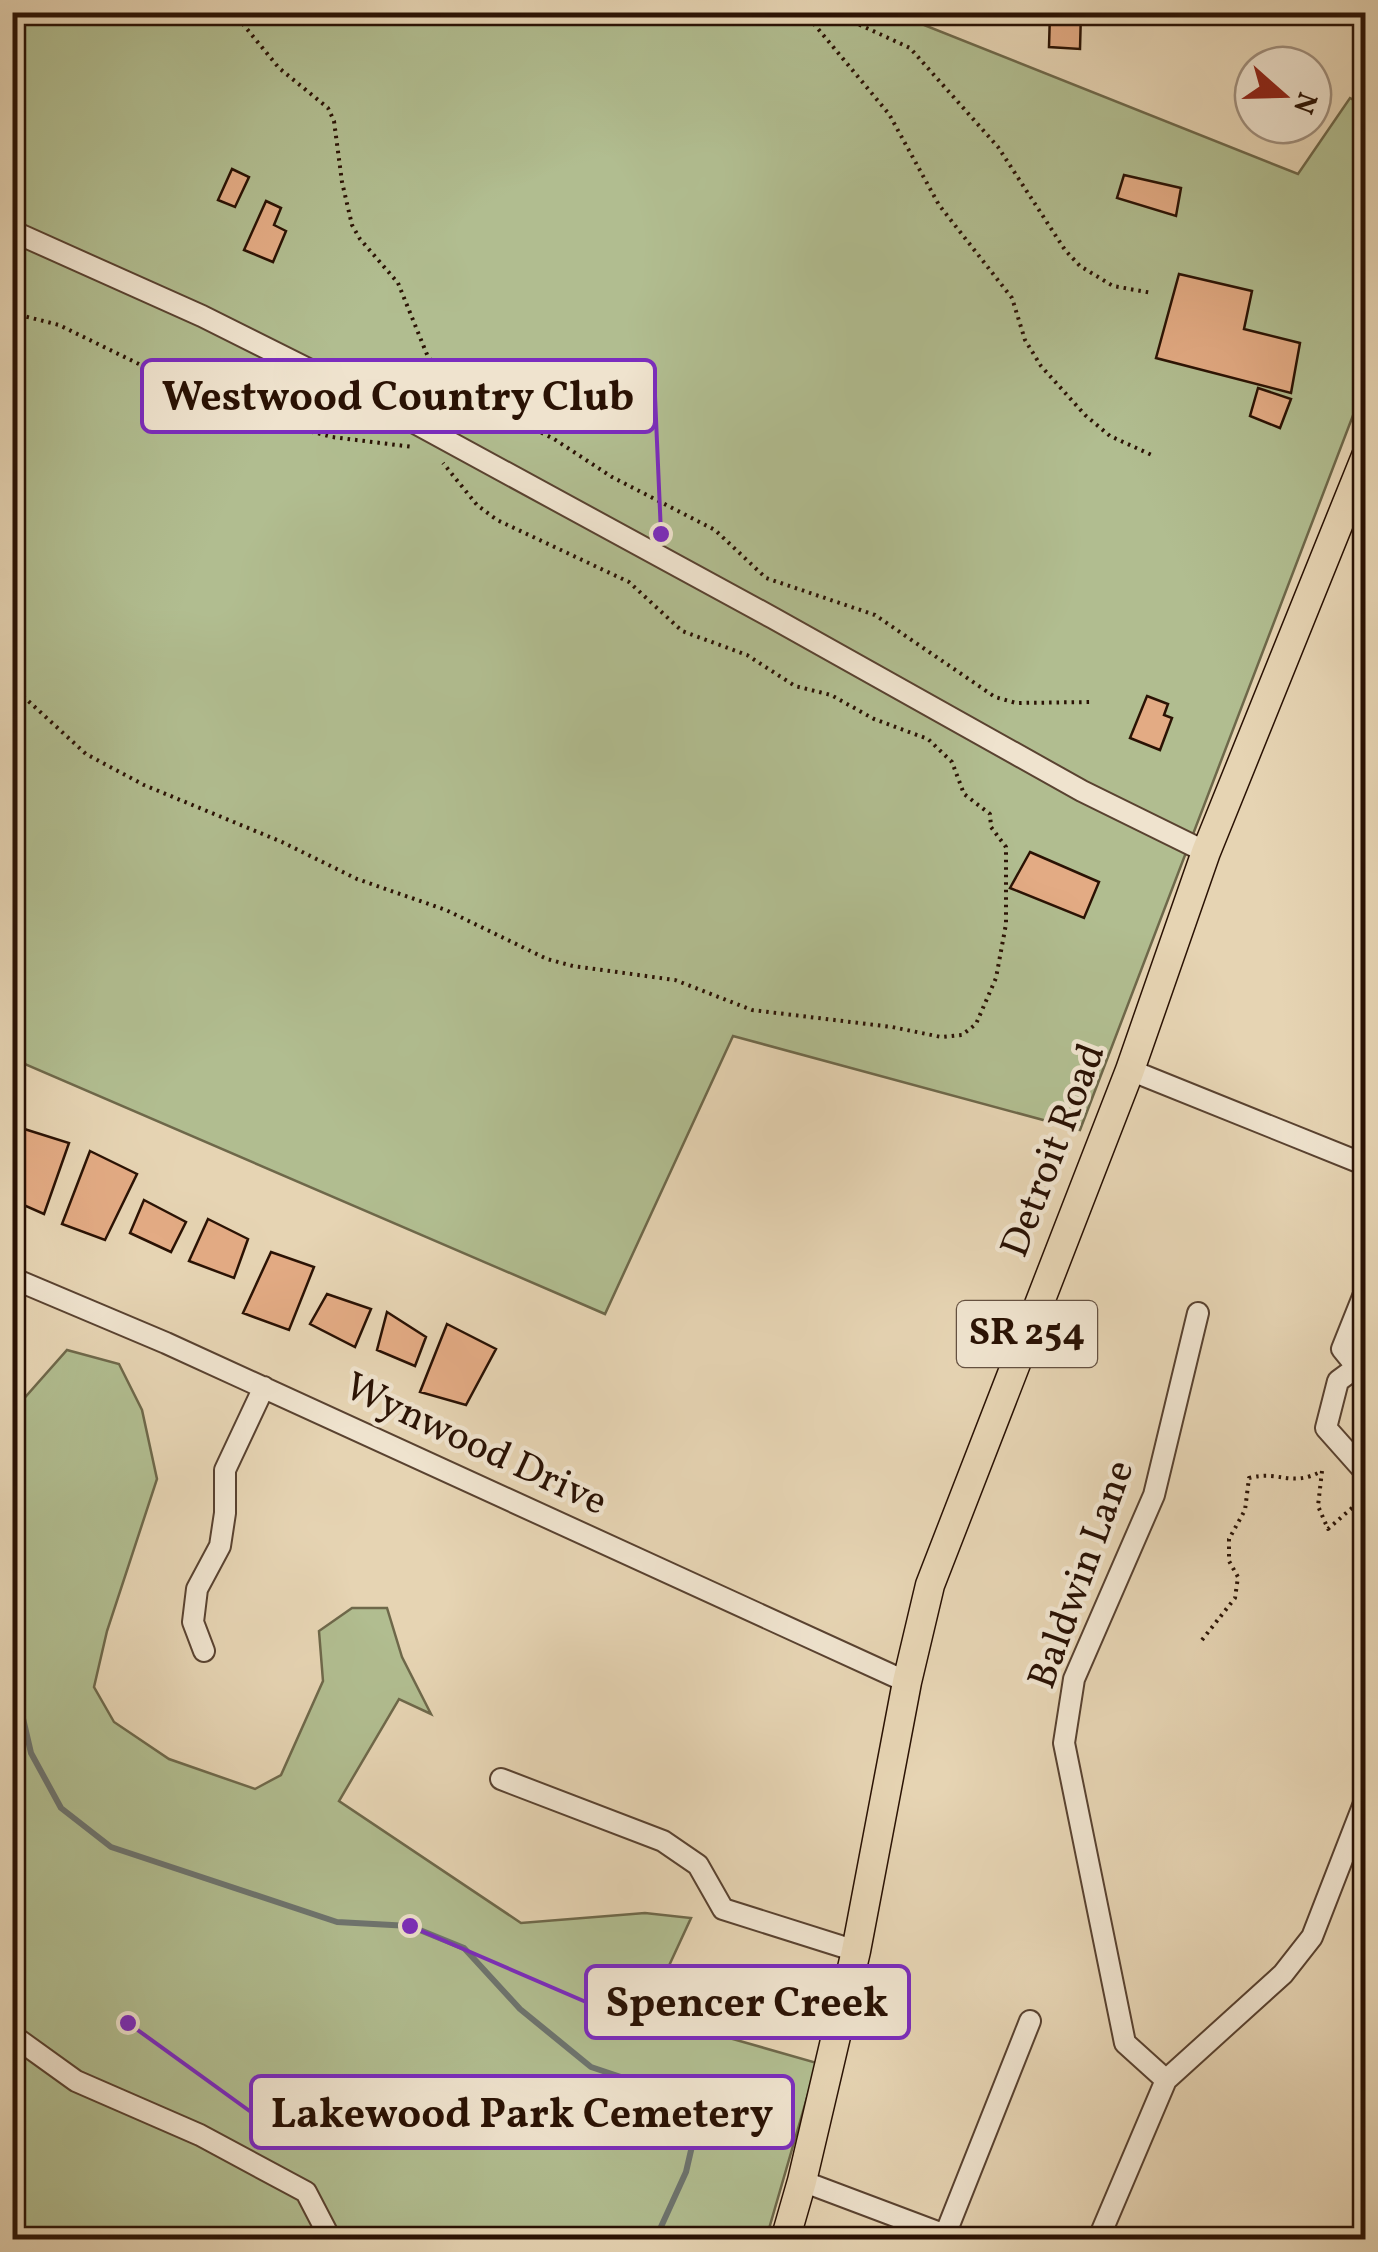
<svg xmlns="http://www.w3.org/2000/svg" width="1378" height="2252" viewBox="0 0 1378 2252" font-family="Vollkorn,serif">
  <rect width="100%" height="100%" fill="#e6d4b3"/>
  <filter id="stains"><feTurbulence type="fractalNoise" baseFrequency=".002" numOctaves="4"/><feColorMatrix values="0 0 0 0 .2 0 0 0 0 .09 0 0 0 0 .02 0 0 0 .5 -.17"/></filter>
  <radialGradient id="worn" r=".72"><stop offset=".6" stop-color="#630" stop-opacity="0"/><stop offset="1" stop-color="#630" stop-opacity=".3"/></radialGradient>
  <path fill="#b1bd90" stroke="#6e684a" stroke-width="2.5" d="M13 13H894L1298 174 1350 98 1365 105V384L1080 1130 733 1036 605 1314 13 1059Z
    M67 1350 119 1364 142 1410 157 1479 107 1631 94 1687 114 1722 169 1759 255 1789 281 1775 323 1681 319 1631 352 1608H387L402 1657 431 1714 399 1699 339 1801 521 1923 645 1913 691 1918 661 1983 659 2018 817 2063 766 2239H13V1411Z"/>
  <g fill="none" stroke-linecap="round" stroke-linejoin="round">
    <path stroke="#6d746f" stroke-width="6" d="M12 1671 31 1753 61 1808 111 1847 337 1922 410 1926 464 1948 520 2009 591 2067 684 2098 699 2116 686 2172 655 2240"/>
  </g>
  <path fill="#e3ab84" stroke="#2a1204" stroke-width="2.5" d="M1050 12H1081L1080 49 1049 47Z
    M232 169 249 177 235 207 218 200Z
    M1124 175 1181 188 1176 216 1117 198Z
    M266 201 281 208 274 225 286 231 273 262 244 250Z
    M1179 274 1252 291 1244 329 1300 343 1291 393 1156 358Z
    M1258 388 1291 399 1280 428 1250 416Z
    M1147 696 1168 704 1164 715 1172 718 1160 750 1130 738Z
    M1030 852 1099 882 1084 918 1010 888Z
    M18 1127 69 1143 44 1214 12 1200V1148Z
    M90 1151 137 1174 105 1240 62 1224Z
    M144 1200 186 1222 171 1252 130 1233Z
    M208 1219 248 1239 234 1278 189 1261Z
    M271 1252 314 1267 289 1330 243 1313Z
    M327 1294 371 1309 355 1347 310 1324Z
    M387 1312 426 1337 415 1366 377 1350Z
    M447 1324 496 1349 466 1405 420 1392Z"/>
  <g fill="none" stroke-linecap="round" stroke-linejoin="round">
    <defs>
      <path id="minor" d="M12 231 202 316 402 416 773 618 1082 791 1206 852
        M1130 1070 1366 1165
        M12 1278 166 1343 907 1682
        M1357 1367 1338 1381 1326 1428 1366 1473
        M1364 1376 1342 1349 1366 1289
        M204 1651 193 1622 197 1589 220 1546 225 1513V1470L264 1387
        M501 1779 663 1841 698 1865 723 1909 856 1951
        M12 2035 76 2081 200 2135 306 2192 331 2240
        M1166 2080 1125 2043 1064 1743 1074 1679 1154 1495 1198 1313
        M802 2181 956 2239
        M945 2235 1030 2021
        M1098 2240 1166 2080 1283 1974 1312 1937 1366 1798"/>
      <path id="major" d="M785 2240 802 2181 856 1951 907 1682 930 1585 1130 1070 1206 852 1366 456"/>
    </defs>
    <use href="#minor" stroke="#594230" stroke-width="24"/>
    <use href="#major" stroke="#2a1204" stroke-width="31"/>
    <path stroke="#2a1204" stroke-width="4" stroke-dasharray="2.5 5" stroke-linecap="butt" d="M233 12 279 68 328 108 334 121 342 182 352 225 360 239 398 283 428 357 452 383 467 395 554 439 612 477 715 530 766 578 875 615 995 697 1016 703 1091 702
      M804 12 889 114 939 205 1012 298 1025 340 1041 366 1085 415 1110 436 1154 456
      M832 12 910 48 998 147 1065 250 1080 266 1113 286 1152 293
      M12 313 59 325 188 388 297 428 332 437 413 447
      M12 686 86 754 144 785 282 842 357 879 446 910 547 959 573 966 675 980 752 1010 892 1027 941 1037 962 1035 976 1024 996 978 1006 924V847L991 827 990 814 964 794 952 762 928 739 874 719 831 695 795 686 747 655 682 631 629 582 497 520 477 505 443 463
      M1322 1471 1318 1506 1328 1529 1353 1507
      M1202 1640 1235 1598 1238 1577 1229 1561V1539L1245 1510 1249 1478C1281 1470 1290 1488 1322 1471"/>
    <use href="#minor" stroke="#efe3ce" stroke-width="20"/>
    <use href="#major" stroke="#e6d4b3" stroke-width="28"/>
  </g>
  <g text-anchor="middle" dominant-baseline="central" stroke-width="9" stroke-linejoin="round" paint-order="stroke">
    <rect fill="#efe3ce" stroke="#655141" stroke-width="2.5" x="957" y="1301" width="140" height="66" rx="8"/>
    <g font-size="38" font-weight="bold" fill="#2a1204">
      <text x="1027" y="1334">SR 254</text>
    </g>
    <g font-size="40" fill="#2a1204" stroke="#efe3ce">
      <text transform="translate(1055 1151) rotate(-69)">Detroit Road</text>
      <text transform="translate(475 1446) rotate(25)">Wynwood Drive</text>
      <text transform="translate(1083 1575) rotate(-70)">Baldwin Lane</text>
    </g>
  </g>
  <path fill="none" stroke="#7b2cbf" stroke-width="4" d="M661 534L655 396M410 1926L586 2002M128 2023L251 2112"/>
  <g fill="#7b2cbf" stroke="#efe3ce" stroke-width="4">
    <circle cx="661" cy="534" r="10"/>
    <circle cx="410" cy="1926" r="10"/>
    <circle cx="128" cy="2023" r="10"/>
  </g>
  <g fill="#efe3ce" stroke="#7b2cbf" stroke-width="4">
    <rect x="142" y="360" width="513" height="72" rx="10"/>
    <rect x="586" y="1966" width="323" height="72" rx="10"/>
    <rect x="251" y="2076" width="542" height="72" rx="10"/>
  </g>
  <g font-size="42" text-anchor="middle" font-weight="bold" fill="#2a1204">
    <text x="398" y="410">Westwood Country Club</text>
    <text x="747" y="2016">Spencer Creek</text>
    <text x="522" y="2127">Lakewood Park Cemetery</text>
  </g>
  <rect width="1378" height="2252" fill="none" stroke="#e6d4b3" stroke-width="50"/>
  <rect x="15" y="15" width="1348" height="2222" fill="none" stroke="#2a1204" stroke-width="5"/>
  <rect x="25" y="25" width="1328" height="2202" fill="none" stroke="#2a1204" stroke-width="2.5"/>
  <g transform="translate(1283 95) rotate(110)"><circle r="48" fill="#efe3ce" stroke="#a08f7d" stroke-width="2.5"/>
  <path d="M0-8L18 38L0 25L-18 38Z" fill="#8f2418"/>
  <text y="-15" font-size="28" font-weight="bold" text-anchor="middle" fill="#2a1204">N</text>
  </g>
  <rect width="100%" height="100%" filter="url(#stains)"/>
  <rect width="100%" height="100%" fill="url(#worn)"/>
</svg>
